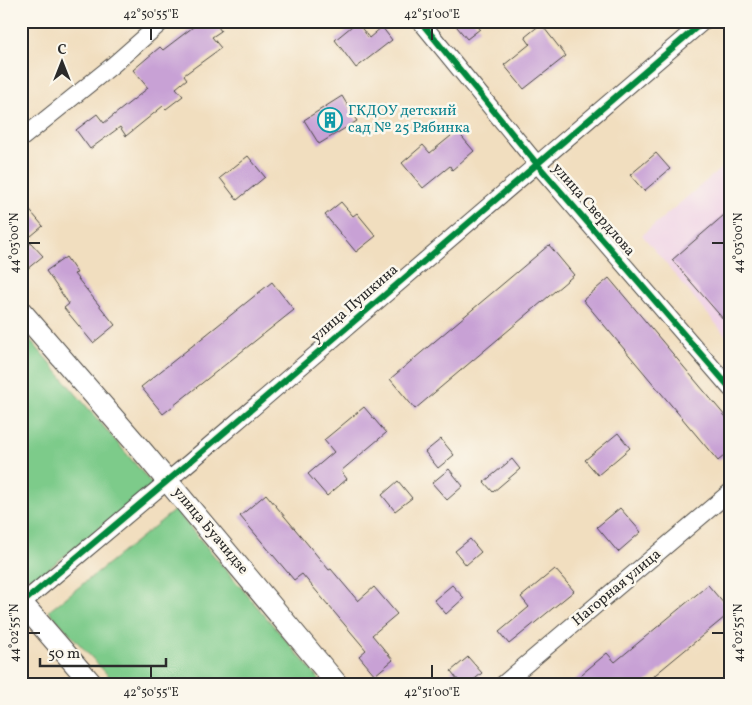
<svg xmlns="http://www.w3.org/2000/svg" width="752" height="705" viewBox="0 0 752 705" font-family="Vollkorn,serif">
  <rect width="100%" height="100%" fill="#fbf7ec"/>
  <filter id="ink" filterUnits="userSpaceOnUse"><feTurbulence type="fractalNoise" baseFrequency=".02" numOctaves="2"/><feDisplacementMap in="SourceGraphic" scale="10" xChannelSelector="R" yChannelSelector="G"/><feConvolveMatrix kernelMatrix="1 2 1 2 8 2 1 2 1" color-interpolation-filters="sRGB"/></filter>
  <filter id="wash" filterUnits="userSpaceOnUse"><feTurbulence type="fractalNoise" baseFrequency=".0096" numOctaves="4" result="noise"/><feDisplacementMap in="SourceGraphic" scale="20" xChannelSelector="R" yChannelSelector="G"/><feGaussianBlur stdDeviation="1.12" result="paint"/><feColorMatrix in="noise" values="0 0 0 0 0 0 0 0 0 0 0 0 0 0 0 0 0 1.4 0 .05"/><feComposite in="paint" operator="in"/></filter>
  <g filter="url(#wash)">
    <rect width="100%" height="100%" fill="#f1debf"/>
    <path fill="#efd0e6" d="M731 160V342L642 235Z"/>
    <path fill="#7dcb8a" stroke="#547b5a" d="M21 329 153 485 32 582 21 569Z
      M175 510 323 684H116L49 611Z"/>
    <g id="blocks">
      <path fill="#c8a1d5" d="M201 21H214L221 31 212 37 221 48 184 75 187 79 176 88 183 96 166 109 163 106 126 136 120 127 90 149 76 130 97 114 104 123 148 88 133 70 160 47 163 50Z
        M452 21H474L480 29 467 39Z
        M357 22 369 38 382 27 392 40 356 68 335 40Z
        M541 24 566 56 524 89 504 65 530 44 525 37Z
        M342 96 357 121 319 144 304 120Z
        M457 131 474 151 452 170 450 166 423 188 402 163 423 145 430 153Z
        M656 153 670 169 644 191 630 175Z
        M248 156 265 177 237 200 220 178Z
        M21 200 43 226 31 236 21 224Z
        M341 202 353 216 357 213 376 236 356 252 325 215Z
        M731 209V328L672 260Z
        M31 243 43 256 21 274V251Z
        M549 245 574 275 415 409 390 379Z
        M66 257 77 273 74 274 115 325 93 343 64 308 69 304 46 271Z
        M609 278 731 423V450L718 461 583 300Z
        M272 282 294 310 163 414 141 387Z
        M364 407 386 433 341 471 347 479 327 496 308 474 334 452 324 440Z
        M618 433 630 448 598 475 585 460Z
        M441 439 454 455 438 468 425 452Z
        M512 459 520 469 493 492 484 482Z
        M449 469 463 486 447 500 432 483Z
        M398 481 412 498 395 511 382 495Z
        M266 494 329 570 331 569 358 601 374 587 397 614 372 635 393 660 375 675 359 656 366 650 302 574 294 580 240 516Z
        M620 508 641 532 618 552 597 527Z
        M470 539 481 552 466 565 455 551Z
        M555 569 574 591 509 644 499 632 529 607 521 597Z
        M452 585 464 598 446 614 434 600Z
        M708 585 731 612 644 684H570L607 653 615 662Z
        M468 657 482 673 469 684H461L451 671Z"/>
    </g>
  </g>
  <g filter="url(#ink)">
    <use href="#blocks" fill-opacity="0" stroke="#494641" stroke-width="1"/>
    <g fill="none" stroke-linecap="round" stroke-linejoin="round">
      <defs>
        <path id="minor" d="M420 21 537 164 731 389
          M21 139 113 65 163 21
          M21 604 190 462 704 21
          M503 684 731 491"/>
        <path id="major" d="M21 311 144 453 337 684
          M21 602 92 684"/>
      </defs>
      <use href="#minor" stroke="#494641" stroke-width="18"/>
      <use href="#major" stroke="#494641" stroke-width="23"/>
      <use href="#minor" stroke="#fff" stroke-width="16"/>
      <use href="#major" stroke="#fff" stroke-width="21"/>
      <defs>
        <path id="cycleway" d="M420 21 537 164 731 389
          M21 604 190 462 704 21"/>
      </defs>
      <use href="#cycleway" stroke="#fbf7ec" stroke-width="9"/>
      <use href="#cycleway" stroke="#00873e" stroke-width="6"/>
    </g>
  </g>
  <path fill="none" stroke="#2b2b2b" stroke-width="2" d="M151 28V40M432 28V40M28 243H40M712 243H724M28 633H40M712 633H724M151 665V678M432 665V678"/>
  <defs>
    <symbol id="building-ring" viewBox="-11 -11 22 22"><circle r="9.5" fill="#fbf7ec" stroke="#0f9aa8" stroke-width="1.5"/><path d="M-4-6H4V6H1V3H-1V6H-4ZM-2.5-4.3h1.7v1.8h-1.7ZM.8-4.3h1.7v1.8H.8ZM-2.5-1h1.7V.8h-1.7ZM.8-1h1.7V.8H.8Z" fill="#0f9aa8"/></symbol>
  </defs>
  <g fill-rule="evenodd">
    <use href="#building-ring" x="316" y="106" width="28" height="28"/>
  </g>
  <g text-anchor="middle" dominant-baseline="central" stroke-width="5" stroke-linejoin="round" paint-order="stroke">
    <g font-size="15" fill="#0d838f" stroke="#fbf7ec" text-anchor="start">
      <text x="348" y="111">ГКДОУ детский<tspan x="348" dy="17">сад № 25 Рябинка</tspan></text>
    </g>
    <g font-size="15" fill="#2b2b2b" stroke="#fbf7ec">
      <text transform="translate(593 210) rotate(49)">улица Свердлова</text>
      <text transform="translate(355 304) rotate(-41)">улица Пушкина</text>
      <text transform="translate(210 531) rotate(50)">улица Буачидзе</text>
      <text transform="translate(617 588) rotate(-40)">Нагорная улица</text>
    </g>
  </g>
  <rect width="752" height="705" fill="none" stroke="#fbf7ec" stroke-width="55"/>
  <g transform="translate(62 62)" stroke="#fbf7ec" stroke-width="4" paint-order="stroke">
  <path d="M0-4L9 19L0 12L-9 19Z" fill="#2b2b2b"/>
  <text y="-8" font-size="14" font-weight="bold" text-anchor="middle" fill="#2b2b2b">С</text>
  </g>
  <path d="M40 658v8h126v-8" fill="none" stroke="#2b2b2b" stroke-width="2.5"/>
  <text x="48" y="658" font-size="15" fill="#2b2b2b" stroke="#fbf7ec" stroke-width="4" paint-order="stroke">50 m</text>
  <rect x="28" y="28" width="696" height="650" fill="none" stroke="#2b2b2b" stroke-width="2"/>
  <g font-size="12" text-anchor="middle" fill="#2b2b2b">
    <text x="151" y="18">42°50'55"E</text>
    <text x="432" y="18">42°51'00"E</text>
    <text transform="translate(14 243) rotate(-90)" y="4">44°03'00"N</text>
    <text transform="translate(738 243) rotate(-90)" y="4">44°03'00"N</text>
    <text transform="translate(14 633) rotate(-90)" y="4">44°02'55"N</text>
    <text transform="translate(738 633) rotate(-90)" y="4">44°02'55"N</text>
    <text x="151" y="696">42°50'55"E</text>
    <text x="432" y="696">42°51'00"E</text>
  </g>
</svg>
